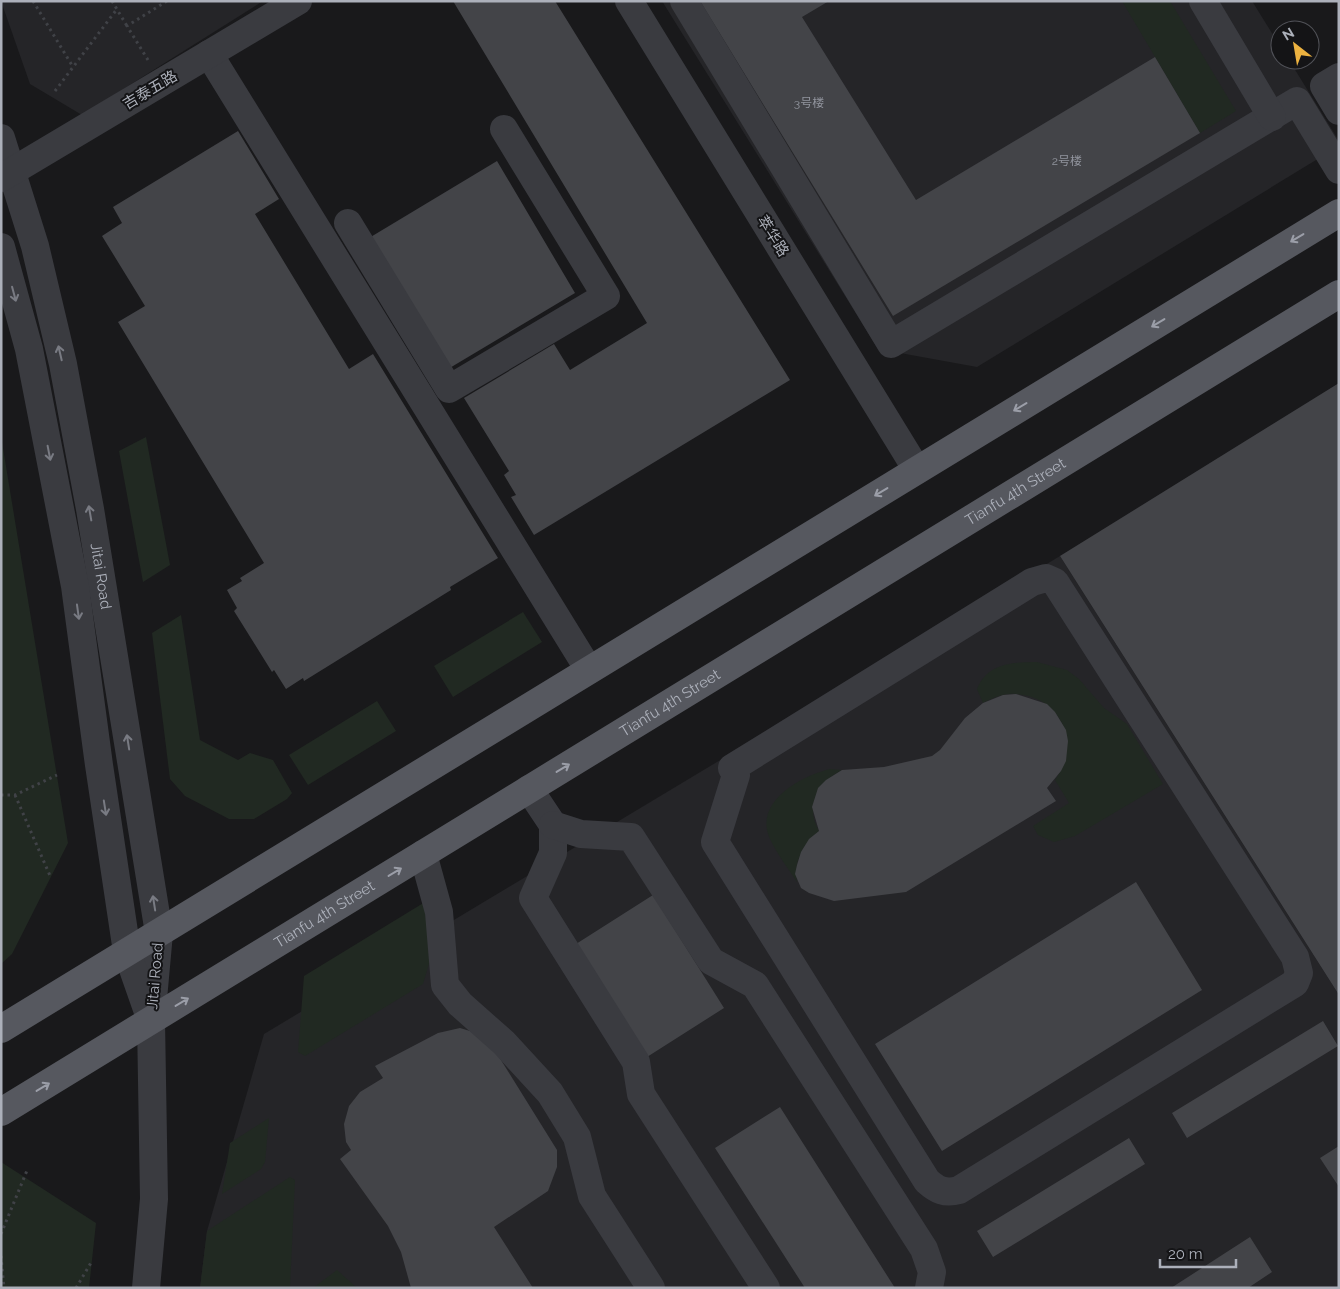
<svg xmlns="http://www.w3.org/2000/svg" width="1340" height="1289" viewBox="0 0 1340 1289" font-family="Raleway,'Noto Sans SC',sans-serif">
  <rect width="100%" height="100%" fill="#19191b"/>
  <path fill="#252528" d="M1 1H263L82 115 30 84Z
    M662 1H1252L1280 46V60H1289L1339 141V146L977 367 878 349Z
    M1060 556 1339 995V1288H200L207 1231 264 1034Z"/>
  <path fill="#212922" d="M1122 1H1170L1236 111 1200 133Z
    M1 436 68 843 12 954 1 964Z
    M146 437 170 565 143 582 119 451Z
    M523 612 542 642 453 697 434 666Z
    M181 615 200 740 238 760 250 753 273 760 292 793 287 799 254 819H229L185 796 170 779 152 633Z
    M1037 662 1067 670 1079 679 1104 708 1127 724 1163 784 1075 836 1054 842 1038 835 1033 826 1069 803 1055 780C1081 744 1062 697 1016 694 1004 693 993 698 983 703L977 689C987 663 1013 662 1037 662Z
    M377 701 396 731 308 785 289 755Z
    M830 769 842 770C819 782 804 805 819 831 804 844 793 861 797 882 788 868 777 854 770 839 753 802 801 776 830 769Z
    M425 902 431 957 423 984 305 1056 298 1052 304 976Z
    M269 1118 265 1162 261 1169 222 1194 230 1143Z
    M1 1162 96 1223 89 1288H1Z
    M290 1177 295 1180 290 1288H200L207 1231Z
    M337 1270 357 1288H313Z"/>
  <path fill="#434448" d="M453 1H555L790 380 534 535 511 497 516 495 504 475 509 471 464 398 554 344 570 370 647 323Z
    M700 1H829L802 17 916 200 1155 57 1200 133 893 316Z
    M238 131 279 199 255 214 349 369 373 354 498 558 450 587 451 590 304 681 303 678 286 689 274 670 272 672 234 611 237 608 227 590 242 581 240 578 264 563 118 322 145 306 102 236 122 223 113 207Z
    M497 161 575 293 448 369 369 238Z
    M1339 383V995L1060 556Z
    M1016 694 1047 704 1055 712 1066 730 1068 741 1066 761 1061 771 1047 788 1056 801 906 892 834 901 809 893 801 888 795 874 797 865 801 852 809 839 819 831 812 807 818 788 826 780 842 770 884 767 932 756 940 750 965 718 983 703 1003 695Z
    M1136 882 1202 990 942 1151 875 1044Z
    M653 895 724 1008 647 1057 576 944Z
    M1323 1021 1338 1046 1187 1138 1172 1113Z
    M460 1028 470 1031 491 1044 557 1150V1167L548 1191 494 1227 533 1288H411L401 1252 388 1226 340 1159 351 1150 346 1142 344 1124 349 1106 360 1092 383 1078 375 1066 438 1033Z
    M780 1107 895 1288H805L715 1148Z
    M1129 1138 1145 1164 993 1257 977 1231Z
    M1339 1146V1187L1320 1158Z
    M1250 1237 1272 1272 1248 1288H1171Z"/>
  <g fill="none" stroke-linecap="round" stroke-linejoin="round">
    <path stroke="#404247" stroke-width="3" stroke-dasharray="2.5 4" stroke-linecap="butt" d="M33 1 73 67
      M112 1 127 26
      M148 60 127 26 167 1
      M55 91 117 9
      M1 795H15L57 775
      M15 795 51 878
      M1 1234 28 1168
      M1 1256 4 1288
      M76 1288 92 1261"/>
    <g stroke="#3a3b40" stroke-width="28">
      <path d="M629 1 917 470"/>
      <path d="M684 1 891 344 1297 101 1339 170"/>
      <path d="M1203 1 1272 117"/>
      <path d="M209 54 589 670"/>
      <path d="M1339 77 1324 86 1339 111"/>
      <path id="s1" d="M1 138 35 246 63 364 90 509 159 933 151 1021 154 1199 146 1288"/>
      <path d="M1 178 298 1"/>
      <path d="M348 223 449 389 606 296 504 129"/>
      <path d="M1 247 29 349 75 586 99 765 127 952 148 1012"/>
      <path d="M732 768 1032 582 1046 578 1055 582 1295 957 1299 973 1295 983 959 1190C945 1194 937 1190 927 1181L715 842 736 775"/>
      <path d="M529 789 553 825V853L533 898 636 1062 641 1094 766 1288"/>
      <path d="M553 825 581 834 631 837 711 961 755 985 924 1249 932 1272 929 1288"/>
      <path d="M423 854 439 912 445 985 460 1004 504 1043 550 1093 577 1137 592 1196 651 1288"/>
    </g>
    <g stroke="#56585f" stroke-width="28">
      <path d="M1 1029 1339 213"/>
      <path id="s2" d="M1 1112 1339 294"/>
    </g>
  </g>
  <defs><path id="oneway-shaft" d="M-6 0H5M1.5-3L5.5 0L1.5 3" fill="none" stroke-width="1.6" stroke-linecap="round" stroke-linejoin="round" transform="scale(1.25)"/></defs>
  <g stroke="#9b9ea8">
    <use href="#oneway-shaft" transform="translate(1297 238) rotate(149)"/>
    <use href="#oneway-shaft" transform="translate(1158 323) rotate(149)"/>
    <use href="#oneway-shaft" transform="translate(1020 407) rotate(149)"/>
    <use href="#oneway-shaft" transform="translate(881 492) rotate(149)"/>
    <use href="#oneway-shaft" transform="translate(563 768) rotate(-31)"/>
    <use href="#oneway-shaft" transform="translate(395 872) rotate(-31)"/>
    <use href="#oneway-shaft" transform="translate(182 1002) rotate(-31)"/>
    <use href="#oneway-shaft" transform="translate(43 1087) rotate(-31)"/>
  </g>
  <g stroke="#797b83">
    <use href="#oneway-shaft" transform="translate(14 294) rotate(75)"/>
    <use href="#oneway-shaft" transform="translate(60 353) rotate(-103)"/>
    <use href="#oneway-shaft" transform="translate(49 453) rotate(79)"/>
    <use href="#oneway-shaft" transform="translate(90 513) rotate(-100)"/>
    <use href="#oneway-shaft" transform="translate(78 612) rotate(82)"/>
    <use href="#oneway-shaft" transform="translate(128 742) rotate(-99)"/>
    <use href="#oneway-shaft" transform="translate(105 808) rotate(81)"/>
    <use href="#oneway-shaft" transform="translate(154 903) rotate(-99)"/>
  </g>
  <g text-anchor="middle" dominant-baseline="central" stroke-width="4" stroke-linejoin="round" paint-order="stroke">
    <g font-size="12" fill="#92959e">
      <text x="809" y="103">3号楼</text>
      <text x="1067" y="161">2号楼</text>
    </g>
    <g font-size="15" fill="#acb0ba" stroke="#141416">
      <text transform="translate(150 90) rotate(-31)">吉泰五路</text>
      <text transform="translate(773 236) rotate(58)">萃华路</text>
      <text stroke="none"><textPath href="#s2" startOffset="1189">Tianfu 4th Street</textPath></text>
      <text stroke="none"><textPath href="#s1" startOffset="450">Jitai Road</textPath></text>
      <text stroke="none"><textPath href="#s2" startOffset="784">Tianfu 4th Street</textPath></text>
      <text stroke="none"><textPath href="#s2" startOffset="379">Tianfu 4th Street</textPath></text>
      <text transform="translate(155 976) rotate(-85)">Jitai Road</text>
    </g>
  </g>
  <rect width="1340" height="1289" fill="none" stroke="#acb0ba" stroke-width="5"/>
  <g transform="translate(1295 45) rotate(329)"><circle r="24" fill="#141416" stroke="#515258"/>
  <path d="M0-4L9 19L0 12L-9 19Z" fill="#ecb240"/>
  <text y="-8" font-size="14" font-weight="bold" text-anchor="middle" fill="#acb0ba">N</text>
  </g>
  <path d="M1160 1259v8h76v-8" fill="none" stroke="#acb0ba" stroke-width="2.5"/>
  <text x="1168" y="1259" font-size="15" fill="#acb0ba" stroke="#141416" stroke-width="4" paint-order="stroke">20 m</text>
</svg>
